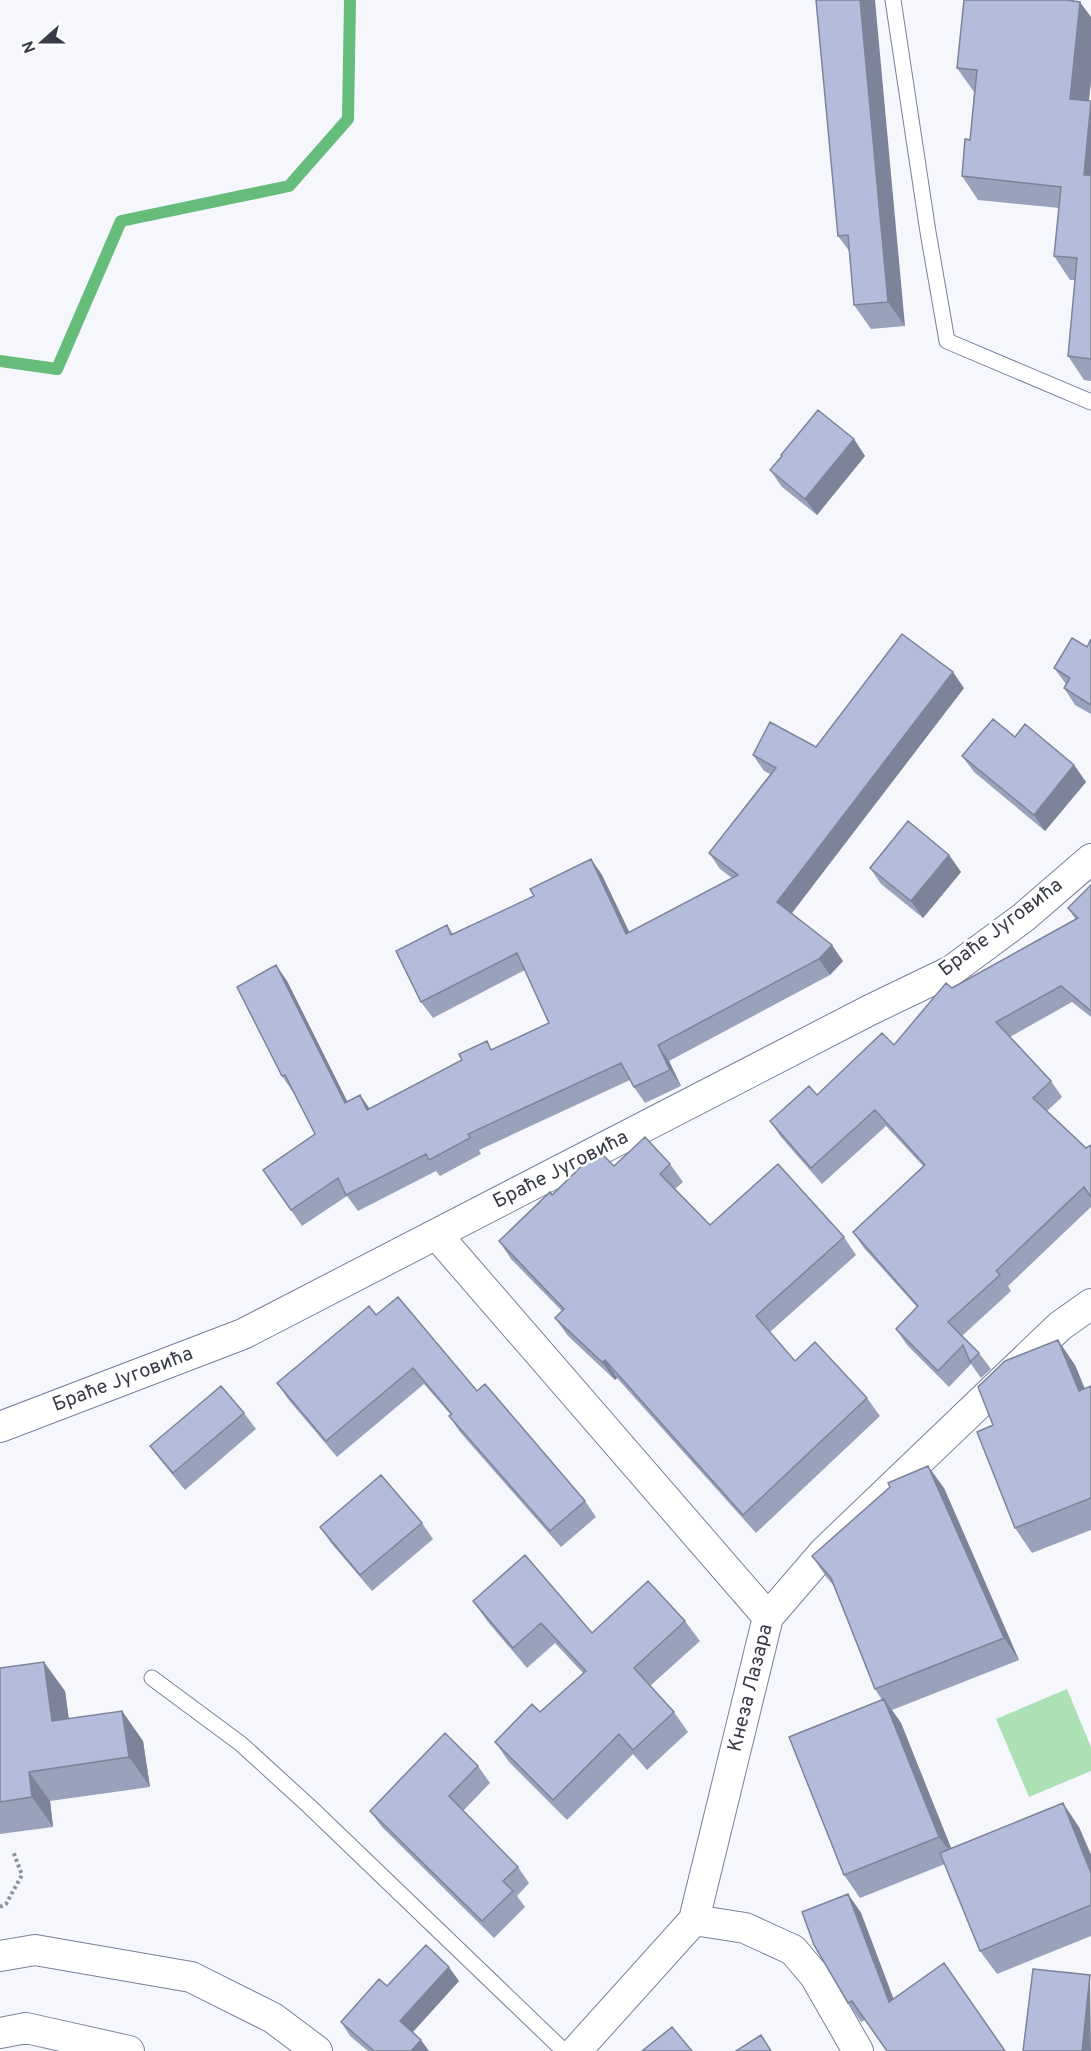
<svg xmlns="http://www.w3.org/2000/svg" width="1091" height="2051" viewBox="0 0 1091 2051" font-family="Overpass,sans-serif">
  <rect width="100%" height="100%" fill="#f5f7fd"/>
  <path fill="#ace1b5" d="M1067 1689 1091 1747V1771L1029 1797 996 1719Z"/>
  <g fill="none" stroke-linecap="round" stroke-linejoin="round">
    <path stroke="#66bc7a" stroke-width="12" d="M0 361 57 369 121 221 289 186 348 119 350 0"/>
    <defs>
      <path id="service" d="M893 0 928 232 947 341 1091 402
        M152 1678 241 1744 309 1806 564 2051"/>
      <path id="minor" d="M437 1235 768 1617
        M0 1427 243 1334 870 1010 951 971 1024 917 1091 859
        M694 1920 745 1928 793 1950 815 1976 858 2051
        M0 1956 35 1950 191 1977 273 2018 317 2051
        M0 2033 26 2028 129 2051
        M576 2051 694 1920 768 1617 824 1552 1060 1326 1091 1304"/>
    </defs>
    <use href="#service" stroke="#78809c" stroke-width="17"/>
    <use href="#minor" stroke="#78809c" stroke-width="32"/>
    <path stroke="#8e919a" stroke-width="4" stroke-dasharray="3 3" stroke-linecap="butt" d="M0 1907 6 1904 22 1875 13 1851"/>
    <use href="#service" stroke="#fff" stroke-width="15"/>
    <use href="#minor" stroke="#fff" stroke-width="30"/>
  </g>
  <path fill="#9aa2bb" d="M816 0 905 326 871 329 854 305 850 252 838 236Z
    M964 0H1074L1091 81 1089 101H1091V381L1084 380 1068 356 1075 280H1070L1054 256 1059 208 978 200 962 176 970 140 974 92 957 68Z
    M854 439 865 456 817 515 782 487 770 470Z
    M1091 639V714L1075 705 1064 688 1066 684 1054 668 1087 647Z
    M964 688 792 913 843 961 830 975 669 1061 681 1086 645 1103 634 1087 630 1080 479 1150 481 1154 440 1176 436 1171 358 1211 347 1196 302 1226 263 1170 315 1134 293 1092 282 1076 276 965 287 981 347 1101 360 1095 370 1109 493 1049 549 1023 525 970 433 1018 421 1002 447 925 453 934 534 896 591 859 602 875 629 933 732 878 720 869 709 853 770 774 764 771 753 755 816 747Z
    M962 756 1074 765 1086 782 1045 831 974 772Z
    M949 855 961 872 923 918 881 884 870 868Z
    M1091 885V1017L1072 1002 1010 1037 1051 1081 1062 1097 1047 1111 1086 1148 1091 1145V1207L1008 1286 1011 1291 962 1336 979 1353 991 1369 981 1378 971 1364 949 1387 907 1345 896 1329 917 1307 864 1248 853 1232 923 1166 886 1126 822 1184 781 1137 770 1121 817 1095 894 1045 952 988 1076 920 1068 908Z
    M670 1164 683 1182 675 1189 710 1225 844 1237 856 1255 770 1332 795 1361 867 1398 880 1416 756 1533 617 1378 615 1380 568 1336 555 1318 562 1311 511 1259 499 1241 552 1195 614 1166Z
    M376 1315 477 1391 585 1501 596 1517 561 1547 460 1432 449 1416 451 1415 424 1384 337 1457 288 1399 277 1383Z
    M1075 1365 1085 1389 1091 1386V1530L1032 1553 1015 1528 993 1425Z
    M244 1413 256 1429 185 1490 162 1462 150 1446Z
    M944 1488 1019 1660 892 1710 901 1723 951 1849 1079 1827 1091 1855V1936L997 1974 980 1951 945 1864 860 1898 844 1875 882 1700 875 1689 834 1586 827 1578 812 1556Z
    M422 1523 433 1539 372 1591 331 1543 320 1527Z
    M473 1601 592 1633 685 1621 700 1641 650 1686 674 1712 688 1732 647 1770 633 1754 567 1820 509 1762 495 1742 540 1712 583 1673 555 1643 527 1668 488 1622Z
    M0 1668 65 1691 69 1719 122 1711 143 1741 150 1787 50 1801 53 1827 0 1834Z
    M478 1766 490 1783 463 1811 518 1867 529 1883 517 1896 525 1907 494 1938 382 1827 370 1811Z
    M848 1894 861 1913 893 1998 865 2020 861 2022 848 2003Z
    M459 1981 413 2032 429 2051H368L350 2036 341 2022 387 1986Z"/>
  <path fill="#7d8499" d="M860 0H875L905 326 888 302Z
    M1080 2 1091 17V81L1086 122 1070 99Z
    M1091 108V184L1084 175Z
    M854 439 865 456 817 515 805 499Z
    M953 672 964 688 788 918 777 902Z
    M1074 765 1086 782 1045 831 1034 815Z
    M949 855 961 872 923 918 911 901Z
    M591 859 602 875 638 950 626 934Z
    M832 945 843 961 830 975 819 959Z
    M276 965 287 981 356 1119 345 1103Z
    M658 1045 669 1061 681 1086 670 1070Z
    M360 1095 371 1111 367 1110Z
    M1058 1340 1075 1365 1091 1404 1079 1391Z
    M605 1360 617 1378 615 1380 602 1362Z
    M928 1466 944 1488 1019 1660 1004 1638Z
    M44 1662 65 1691 73 1751 52 1721Z
    M884 1699 901 1723 956 1860 939 1837Z
    M122 1711 143 1741 150 1787 129 1757Z
    M29 1772 50 1801 53 1827 32 1797Z
    M1063 1803 1079 1827 1091 1855V1873Z
    M848 1894 861 1913 902 2021 889 2002Z
    M449 1967 459 1981 410 2035 400 2021Z
    M1090 1975 1091 2051H1082Z
    M421 2040 429 2051H411Z"/>
  <path fill="#b3bcda" stroke="#7d8499" stroke-width="1.5" d="M816 0H860L888 302 854 305 848 235 838 236Z
    M964 0H1066L1080 2 1070 99 1091 101 1084 175H1091V359L1068 356 1077 258 1054 256 1061 187 962 176 965 139 970 140 977 70 957 68Z
    M818 410 854 439 805 499 770 470 782 456 781 455Z
    M902 634 953 672 777 902 832 945 819 959 658 1045 670 1070 634 1087 621 1063 468 1134 470 1138 429 1160 426 1154 346 1195 338 1178 291 1210 263 1170 315 1134 285 1075 282 1076 237 987 276 965 345 1103 360 1095 367 1110 462 1060 459 1054 487 1041 491 1050 549 1023 517 953 421 1002 396 951 447 925 451 935 534 896 530 889 591 859 626 934 738 875 709 853 776 768 753 755 770 722 816 747Z
    M1072 638 1087 647 1091 639V705L1064 688 1070 678 1054 668Z
    M993 719 1015 737 1025 724 1074 765 1034 815 962 756Z
    M908 821 949 855 911 901 870 868Z
    M1091 885V1011L1061 986 996 1022 1051 1081 1033 1098 1086 1148 1091 1145V1197L1084 1187 996 1271 1000 1275 948 1322 979 1353 970 1362 963 1345 938 1371 896 1329 918 1306 853 1232 925 1165 875 1110 811 1168 770 1121 809 1086 817 1095 882 1033 894 1045 946 983 952 988 1078 918 1068 908Z
    M645 1137 670 1164 660 1174 710 1225 778 1164 844 1237 756 1316 795 1361 815 1342 867 1398 743 1515 605 1360 602 1362 555 1318 564 1309 499 1241 550 1192 552 1195 598 1150 614 1166Z
    M398 1297 477 1391 485 1384 585 1501 550 1531 449 1416 452 1414 413 1368 326 1441 277 1383 369 1306 376 1315Z
    M1058 1340 1079 1391 1091 1386V1498L1015 1528 977 1432 993 1425 978 1387 1005 1361Z
    M221 1386 244 1413 173 1473 150 1446Z
    M928 1466 1004 1638 875 1689 831 1578 812 1556 890 1487 888 1483Z
    M381 1475 422 1523 360 1575 320 1527Z
    M525 1555 592 1633 648 1581 685 1621 634 1668 674 1712 633 1750 619 1734 553 1800 495 1742 532 1704 540 1712 586 1671 541 1623 513 1648 473 1601Z
    M44 1662 52 1721 122 1711 129 1757 29 1772 32 1797 0 1802V1668Z
    M884 1699 939 1837 844 1875 789 1737Z
    M445 1733 478 1766 449 1796 518 1867 503 1881 513 1891 482 1921 370 1811Z
    M1063 1803 1091 1873V1905L980 1951 940 1853Z
    M848 1894 889 2002 944 1963 1005 2051H887L852 2001 848 2003 814 1945 802 1912Z
    M426 1945 449 1967 400 2021 421 2040 411 2051H374L341 2022 379 1979 387 1986Z
    M1033 1969 1090 1975 1082 2051H1023Z
    M672 2027 692 2051H642Z
    M761 2035 771 2051H736Z"/>
  <g text-anchor="middle" dominant-baseline="central" stroke-width="5" stroke-linejoin="round" paint-order="stroke">
    <g font-size="20" fill="#383c48" stroke="#fff">
      <text transform="translate(1001 928) rotate(-37)">Браће Југовића</text>
      <text transform="translate(561 1170) rotate(-27)">Браће Југовића</text>
      <text transform="translate(123 1380) rotate(-21)">Браће Југовића</text>
      <text transform="translate(751 1688) rotate(-76)">Кнеза Лазара</text>
    </g>
  </g>
  <g transform="translate(42 42) rotate(249)" stroke="#ffffff" stroke-width="4.5" paint-order="stroke">
  <path d="M0-4.5L10 22L0 15L-10 22Z" fill="#383c48"/>
  <text y="-9" font-size="16" font-weight="bold" text-anchor="middle" fill="#383c48">N</text>
  </g>
</svg>
